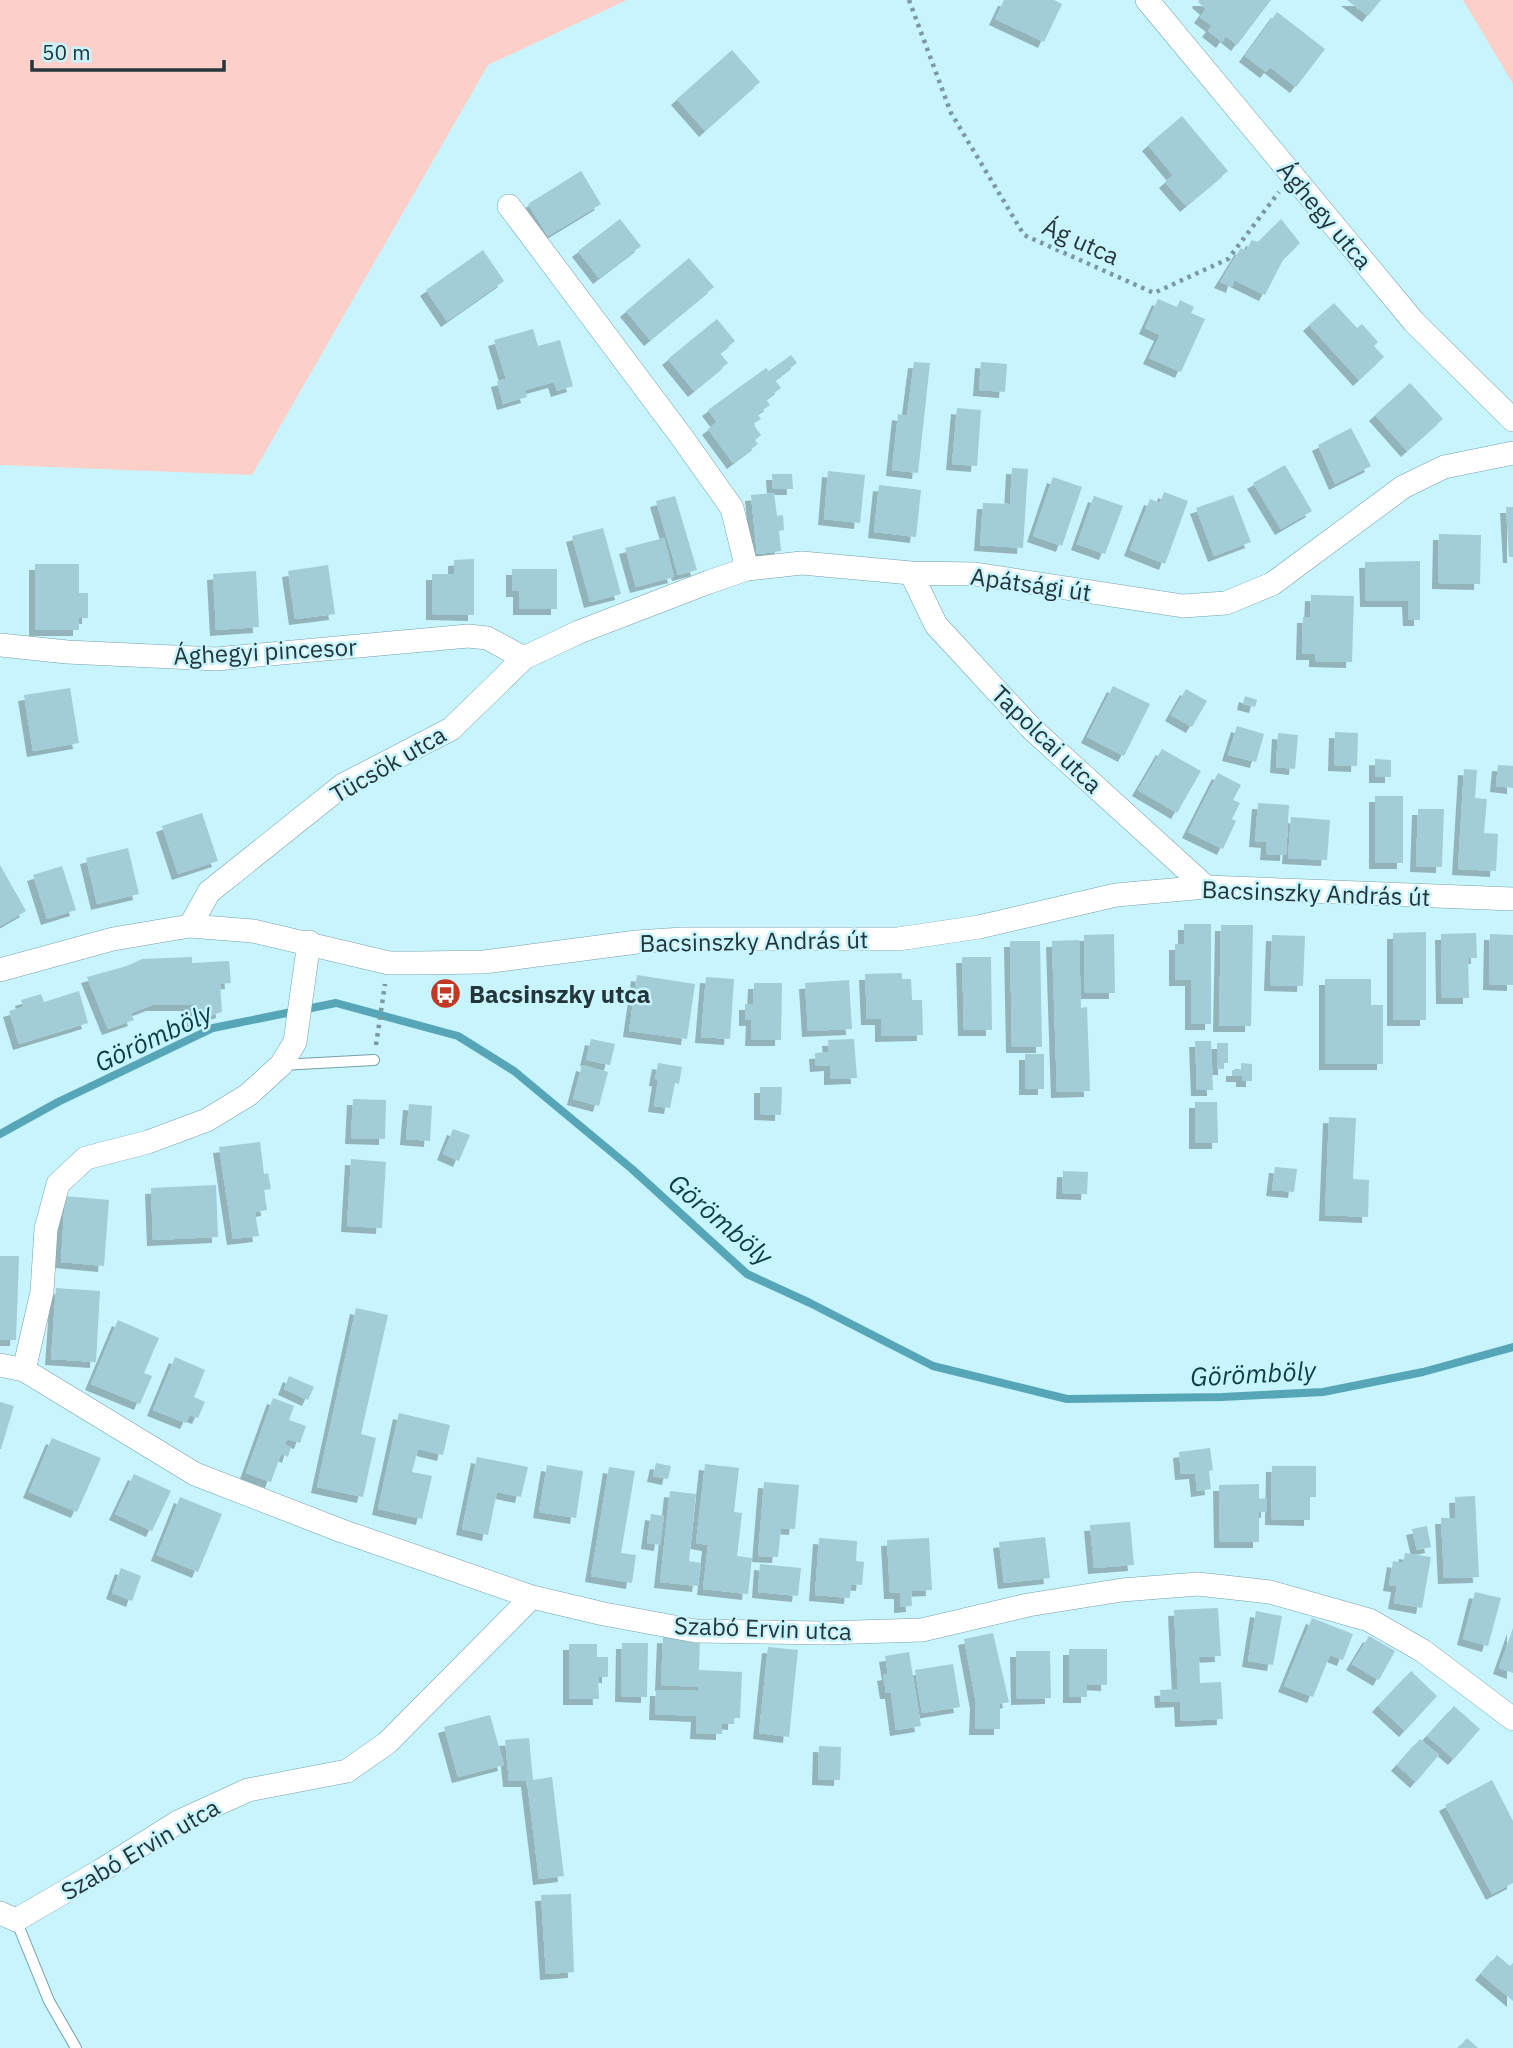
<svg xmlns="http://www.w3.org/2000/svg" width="1513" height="2048" viewBox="0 0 1513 2048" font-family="'IBM Plex Sans',sans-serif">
  <defs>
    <filter id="shadow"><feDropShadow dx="-6" dy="6" stdDeviation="0" flood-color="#0004"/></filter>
  </defs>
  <rect width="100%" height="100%" fill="#c8f4fe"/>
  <path fill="#fcd0c8" d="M0 0H627L488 65 252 475 0 465Z
    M1463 0H1513V84Z"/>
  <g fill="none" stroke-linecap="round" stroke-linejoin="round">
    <path stroke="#57a6b7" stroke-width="8" d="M0 1134 58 1102 213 1028 336 1003 458 1036 514 1071 632 1169 747 1274 810 1303 933 1366 1067 1399 1222 1397 1323 1392 1423 1372 1513 1347"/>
  </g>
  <path fill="#a2ccd6" filter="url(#shadow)" d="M1004 0H1054L1062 4 1044 42 995 19Z
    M1199 0H1271L1237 45 1226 36 1222 42 1208 31 1212 26 1200 17 1206 9 1198 2Z
    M1347 0H1381L1368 16Z
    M1277 12 1325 49 1296 87 1270 67 1266 72 1245 56Z
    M732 50 760 82 705 131 677 99Z
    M1182 116 1228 171 1186 206 1165 182 1173 175 1148 145Z
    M581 171 601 204 548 236 528 204Z
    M620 219 641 246 599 278 578 251Z
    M1281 219 1300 243 1283 260 1265 295 1234 280 1232 287 1220 282 1241 248 1246 251 1252 240 1258 242Z
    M483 250 504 281 447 321 426 290Z
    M689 258 714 287 650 340 626 311Z
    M1158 299 1177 307 1180 300 1194 307 1191 313 1205 319 1181 372 1149 358 1160 335 1145 328Z
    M1334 303 1357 328 1362 324 1378 342 1374 346 1384 357 1359 380 1309 325Z
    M717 319 735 341 720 353 728 363 694 391 668 359Z
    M533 329 538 346 560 340 573 386 557 391 554 382 525 390 527 397 503 404 497 381 506 379 494 340Z
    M791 355 797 363 775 380 781 388 766 399 770 405 757 414 761 419 753 424 761 435 755 440 758 444 733 463 708 429 717 422 708 410 766 368 769 371Z
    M914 362 930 363 918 473 892 470 898 414 907 416Z
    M981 362 1007 364 1005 392 979 390Z
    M1410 383 1443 419 1407 451 1375 415Z
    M957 408 981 410 977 466 952 464Z
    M1351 428 1371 466 1335 484 1318 445Z
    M1285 465 1312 511 1281 529 1253 483Z
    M1012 468 1028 469 1023 548 980 545 983 503 1010 504Z
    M828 471 865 475 860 523 824 519Z
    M772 474H792L793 489H773Z
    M1053 477 1082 487 1062 546 1033 536Z
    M879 485 921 490 916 537 874 532Z
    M1164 492 1188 501 1165 564 1130 550 1150 499 1160 503Z
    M774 493 777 516 783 515 784 530 779 531 781 551 757 554 751 495Z
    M1233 495 1251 542 1214 556 1196 508Z
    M675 496 697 570 678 575 656 501Z
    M1094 496 1123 506 1105 554 1077 544Z
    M1506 507H1513V557H1509Z
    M603 528 621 594 590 602 572 536Z
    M1439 534 1481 535 1480 584 1438 583Z
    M664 538 674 577 636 587 625 548Z
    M474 559V615L432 614V574H454V560Z
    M1420 561V620H1409L1408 601H1366L1365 562Z
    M35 564H79V593H88V618H79V630H35Z
    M328 565 335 614 295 619 288 571Z
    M512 569H557V609H519V591H512Z
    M256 571 259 627 216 630 213 574Z
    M1311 595 1354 596 1352 662 1315 661V654H1302L1303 617H1310Z
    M1113 686 1150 704 1124 756 1087 737Z
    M70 688 79 743 33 751 24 695Z
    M1186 689 1207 701 1192 727 1171 715Z
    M1245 696 1257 700 1255 707 1243 704Z
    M1237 726 1264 734 1256 762 1228 755Z
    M1335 732 1358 733 1357 766 1334 765Z
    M1278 733 1298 735 1295 769 1276 767Z
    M1162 749 1201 771 1177 813 1138 790Z
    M1375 759 1391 760V777H1375Z
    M1498 765 1513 766V788L1496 786Z
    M1464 769 1477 770 1475 798 1487 799 1484 833 1498 834 1496 871 1458 869Z
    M1218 773 1241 785 1233 800 1240 803 1232 819 1236 821 1223 849 1188 832Z
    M1375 796H1403V863H1375Z
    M1258 803 1289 805 1286 855 1266 854 1267 842 1255 841Z
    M1418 809H1444L1442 867 1416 866Z
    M202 813 218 861 178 874 162 826Z
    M1291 817 1330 820 1327 860 1288 858Z
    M128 848 139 894 97 904 86 858Z
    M0 865 26 911 0 926Z
    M62 866 76 910 47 919 33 875Z
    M1184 924H1211V1024H1191V980H1175V944H1184Z
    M1221 925H1253L1251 1026H1219Z
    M1426 932V1020H1393V933Z
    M1476 933 1477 958H1468L1469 998H1442L1441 934Z
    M1114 934 1115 993H1085L1084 935Z
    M1490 934 1513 935V985L1489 984Z
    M1272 935 1305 936 1303 986 1270 985Z
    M1079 940 1081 1008 1087 1007 1090 1091 1057 1092 1052 941Z
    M1010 941H1040L1042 1047H1012Z
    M192 957V963L229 961 231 983 220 984 222 1012 193 1021 195 1005H152L131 1013 134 1020 108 1029 87 977 127 966 142 959Z
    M962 957H991L992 1030H964Z
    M902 973V979H911L912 1000H922L923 1035 881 1036V1019H867L865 974Z
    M637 975 695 984 687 1039 629 1031Z
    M706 977 734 979 730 1039 701 1037Z
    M1325 979H1371V1005H1383V1064H1325Z
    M849 980 852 1029 808 1031 805 983Z
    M754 983H782L781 1040H751L752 1020H745V1004H753Z
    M79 991 88 1023 19 1044 9 1011 23 1007 21 1000 41 994 44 1002Z
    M591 1039 615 1044 610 1065 586 1060Z
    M854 1039 857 1078 830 1079V1065L816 1066 815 1053 829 1052 828 1040Z
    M1195 1041H1211L1213 1090H1197Z
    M1217 1043H1228V1063H1224V1069H1217Z
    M1025 1054H1044V1089H1025Z
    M658 1063 682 1067 679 1084 675 1083 670 1108 654 1106 658 1080H655Z
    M1241 1063 1252 1064V1081H1242V1076H1232V1070H1241Z
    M582 1065 608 1072 599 1106 573 1099Z
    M760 1087H782L781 1115 760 1114Z
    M353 1099 386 1100 385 1139 351 1138Z
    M1195 1102H1217L1218 1143H1195Z
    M409 1104 432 1106 430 1141 406 1139Z
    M1329 1117 1356 1118 1353 1179 1369 1180 1368 1217 1325 1215Z
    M453 1129 470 1135 459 1161 443 1154Z
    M260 1142 264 1174 268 1173 271 1189 264 1190 267 1210 255 1212 259 1236 233 1239 219 1147Z
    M351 1159 386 1162 382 1228 347 1226Z
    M1275 1167 1297 1169 1294 1192 1272 1190Z
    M1063 1171 1088 1172 1087 1194 1062 1193Z
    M216 1185 218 1237 153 1240 151 1188Z
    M65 1196 109 1200 104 1266 61 1262Z
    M0 1256H19L16 1340H0Z
    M56 1288 100 1291 96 1362 51 1359Z
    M356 1308 388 1315 361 1434 376 1438 363 1497 317 1487Z
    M118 1320 159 1338 144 1373 152 1376 140 1404 91 1384Z
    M175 1357 205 1370 194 1397 205 1402 198 1418 190 1415 186 1423 153 1410Z
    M289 1376 314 1387 308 1400 284 1389Z
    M273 1398 294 1406 289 1420 306 1426 300 1443 287 1439 285 1445 291 1447 288 1457 281 1454 271 1482 246 1473Z
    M0 1402 14 1406 1 1449H0Z
    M399 1413 450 1425 443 1455 418 1449 412 1472 432 1476 422 1519 378 1509Z
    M52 1438 101 1458 77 1512 29 1492Z
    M1210 1448 1213 1470 1209 1471 1211 1489 1197 1491 1195 1473 1181 1474 1179 1452Z
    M477 1457 528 1467 521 1497 497 1492 488 1535 462 1529Z
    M656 1463 671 1466 668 1479 653 1476Z
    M705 1464 739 1468 734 1512 742 1513 737 1556 752 1558 748 1594 703 1589 708 1545 696 1543Z
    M547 1465 583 1471 576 1518 539 1512Z
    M1272 1466H1316V1497H1310V1520L1271 1519Z
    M609 1467 635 1471 621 1553 636 1555 632 1583 591 1576Z
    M134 1474 171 1491 152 1531 115 1514Z
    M764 1482 799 1485 795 1529 781 1528 778 1557 758 1556Z
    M1259 1484V1499L1267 1498V1512H1259V1542H1220L1219 1485Z
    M670 1491 696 1494 689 1561 701 1563 698 1586 660 1582Z
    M1475 1496 1479 1577 1444 1578 1441 1518H1456L1455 1497Z
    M180 1497 222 1514 198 1572 157 1555Z
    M651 1514 664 1516 660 1545 647 1543Z
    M1130 1522 1134 1565 1094 1568 1090 1525Z
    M1427 1526 1431 1547 1417 1550 1412 1529Z
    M1045 1537 1050 1578 1004 1583 999 1542Z
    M819 1538 857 1541 856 1561 864 1562 862 1585 851 1584 850 1598 815 1595Z
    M929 1538 932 1590 911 1591 912 1606 900 1607V1593H890L887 1540Z
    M1405 1553 1431 1557 1422 1608 1394 1603 1397 1586 1389 1585 1393 1561 1403 1563Z
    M760 1564 801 1568 798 1596 758 1592Z
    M121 1568 141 1576 132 1601 112 1593Z
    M1475 1592 1501 1598 1488 1646 1463 1639Z
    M1218 1608 1221 1656 1199 1657 1200 1683 1221 1682 1223 1719 1181 1721 1180 1701 1161 1702 1160 1690 1178 1689 1174 1610Z
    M1256 1611 1282 1616 1273 1665 1248 1661Z
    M1312 1618 1353 1634 1343 1660 1330 1655 1313 1697 1284 1686Z
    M1513 1628V1673L1499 1668Z
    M993 1633 1009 1702 1000 1704V1729H975L976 1703 964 1639Z
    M1369 1636 1395 1651 1379 1680 1352 1664Z
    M663 1637 700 1639 699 1670 742 1672 740 1718H734V1724L722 1723V1734L696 1733 697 1716 655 1714 656 1690 698 1691V1687L661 1685Z
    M622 1643H648L647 1697 621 1696Z
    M569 1644H597V1657H608V1677H598L599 1699H569Z
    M768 1647 798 1650 789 1737 759 1733Z
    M1069 1649H1107V1685L1087 1684V1697H1069Z
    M1016 1651H1050L1051 1698 1017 1699Z
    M909 1652 921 1726 896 1730 891 1693H886L883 1675 888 1674 885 1656Z
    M953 1664 960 1707 922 1713 915 1670Z
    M1411 1671 1437 1696 1405 1731 1378 1706Z
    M1454 1706 1480 1729 1454 1759 1427 1736Z
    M490 1715 504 1765 458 1777 444 1727Z
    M529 1738 533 1780 552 1777 564 1876 539 1879 527 1781H509L505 1740Z
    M1420 1739 1439 1755 1416 1782 1397 1765Z
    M819 1746 841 1747 840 1780 818 1779Z
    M1492 1780 1513 1821V1883L1492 1894 1445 1805Z
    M571 1894 574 1972 546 1974 541 1895Z
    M1497 1955 1510 1966 1513 1963V2001L1481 1974Z
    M1467 2038 1478 2048H1458Z"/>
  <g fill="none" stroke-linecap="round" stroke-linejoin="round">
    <defs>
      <path id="lane" d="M281 1065 374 1060
        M16 1920 49 2001 76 2048"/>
      <path id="street" d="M1147 0 1414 322 1513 420
        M509 206 681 436 732 508 747 569
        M911 573 936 625 1031 728 1206 887
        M0 645 67 652 216 659 468 636 487 638 524 658
        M190 926 209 892 343 785 451 729 524 658 579 632 709 582 747 569 802 563 911 573 975 574 1183 606 1226 603 1272 584 1403 487 1444 467 1513 453
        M0 970 113 939 190 926 253 931 389 963H419L484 962 637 942 683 939H898L979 927 1116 895 1206 887 1513 899
        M0 1365 24 1370 42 1292 46 1229 58 1184 86 1158 148 1142 207 1120 248 1095 281 1065 295 1042 309 942
        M24 1370 195 1474 342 1531 532 1597
        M0 1913 16 1920 102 1870 178 1822 248 1790 347 1771 387 1743 532 1597 604 1614 696 1631 823 1633 922 1630 1028 1605 1122 1590 1198 1584 1270 1592 1369 1620 1423 1651 1513 1719"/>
    </defs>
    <use href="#lane" stroke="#76a0a9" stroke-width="12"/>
    <use href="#street" stroke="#76a0a9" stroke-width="24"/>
    <path stroke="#7a99a0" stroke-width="4.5" stroke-dasharray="3.5 5" stroke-linecap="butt" d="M909 0 951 113 1024 235 1154 293 1228 259 1279 192
      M376 1045 385 984"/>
    <use href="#lane" stroke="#fff" stroke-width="10"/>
    <use href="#street" stroke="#fff" stroke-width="23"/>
  </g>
  <defs>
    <symbol id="bus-disc" viewBox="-11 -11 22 22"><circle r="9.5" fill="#c33724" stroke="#c8f4fe"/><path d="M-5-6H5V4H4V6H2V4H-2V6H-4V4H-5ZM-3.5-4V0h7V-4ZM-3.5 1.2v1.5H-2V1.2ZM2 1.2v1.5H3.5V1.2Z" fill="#fff"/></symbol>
  </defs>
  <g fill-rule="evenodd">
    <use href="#bus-disc" x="428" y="976" width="35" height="35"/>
  </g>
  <g text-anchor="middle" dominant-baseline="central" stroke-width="5" stroke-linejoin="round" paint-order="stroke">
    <g font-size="24" fill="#25363a" stroke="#c8f4fe">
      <text transform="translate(1325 215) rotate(50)">Ághegy utca</text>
      <text transform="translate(1081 241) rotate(24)">Ág utca</text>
      <text transform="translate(1031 584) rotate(8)">Apátsági út</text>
      <text transform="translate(265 651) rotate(-3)">Ághegyi pincesor</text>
      <text transform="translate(1047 739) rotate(44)">Tapolcai utca</text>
      <text transform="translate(388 764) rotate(-30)">Tücsök utca</text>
      <text transform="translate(1316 893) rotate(2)">Bacsinszky András út</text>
      <text transform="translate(754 941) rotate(-1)">Bacsinszky András út</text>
      <text transform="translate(763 1628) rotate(2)">Szabó Ervin utca</text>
      <text transform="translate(140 1849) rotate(-30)">Szabó Ervin utca</text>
    </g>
    <g font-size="24" font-weight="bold" fill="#25363a" stroke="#c8f4fe" text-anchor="start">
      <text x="469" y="994">Bacsinszky utca</text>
    </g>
    <g font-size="26" font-style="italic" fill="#0a3d46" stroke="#c8f4fe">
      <text transform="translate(153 1037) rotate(-25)">Görömböly</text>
      <text transform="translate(721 1219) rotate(40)">Görömböly</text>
      <text transform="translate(1253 1373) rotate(-3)">Görömböly</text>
    </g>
  </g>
  <path d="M32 60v10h192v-10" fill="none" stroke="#25363a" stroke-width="3.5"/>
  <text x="42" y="60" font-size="21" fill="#25363a" stroke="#c8f4fe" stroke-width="5" paint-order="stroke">50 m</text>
</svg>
